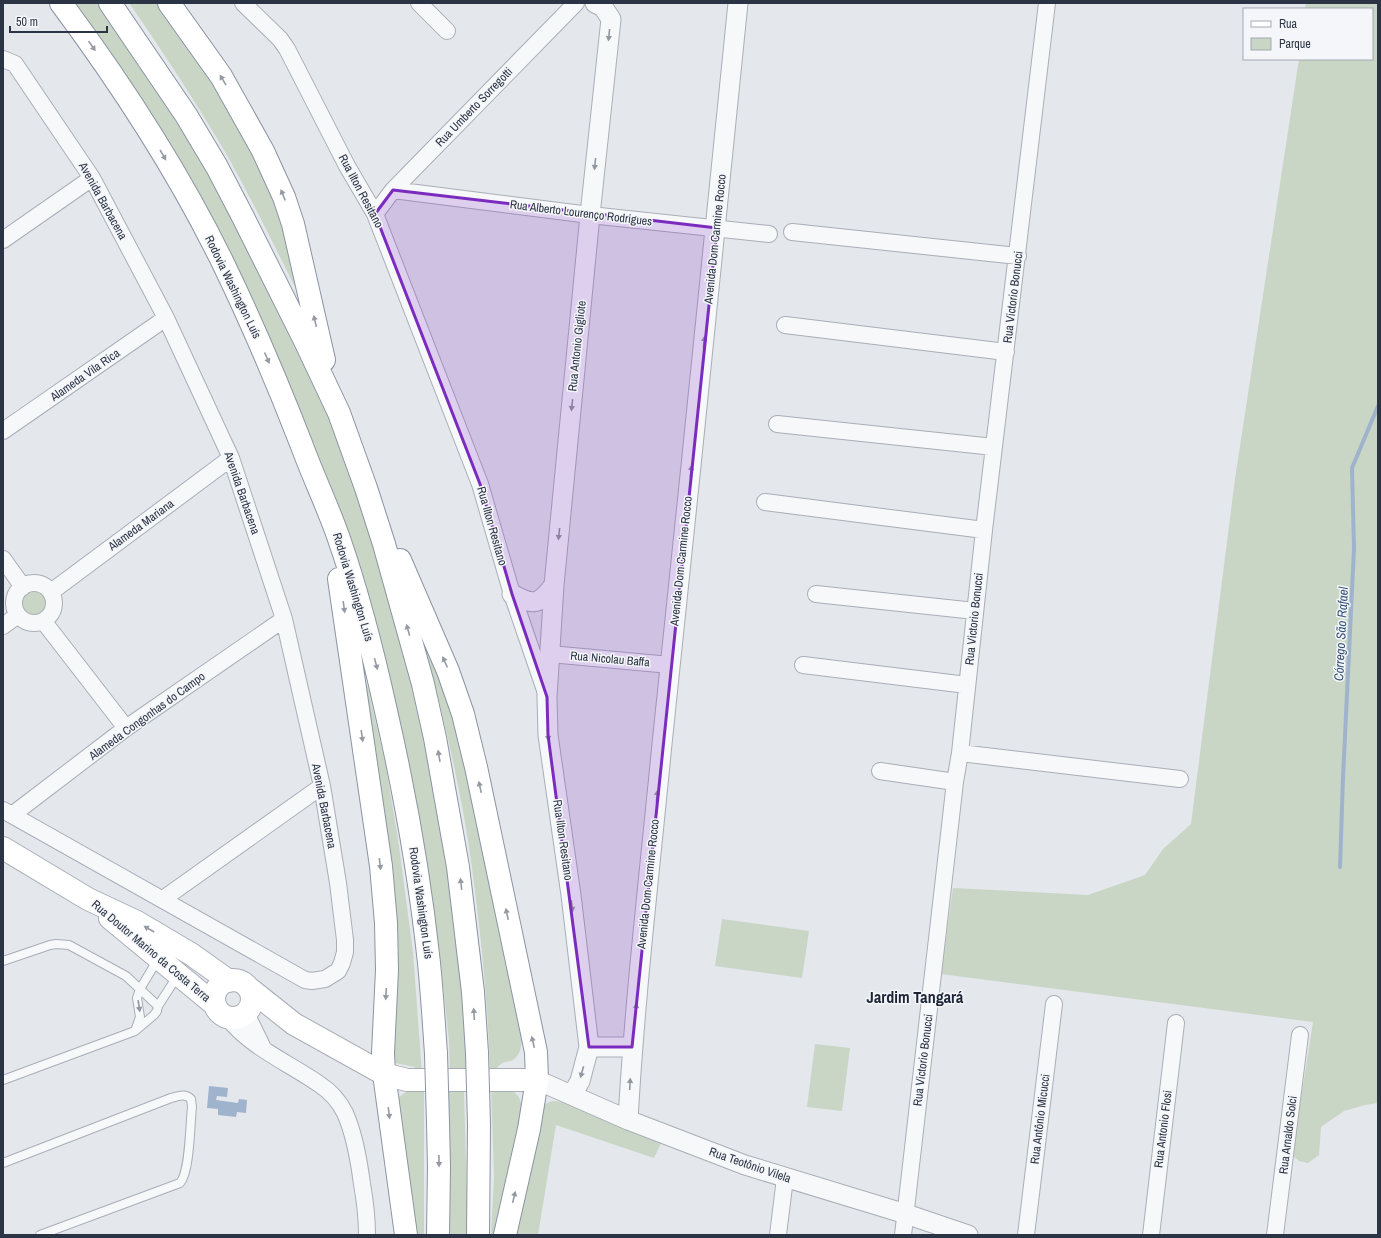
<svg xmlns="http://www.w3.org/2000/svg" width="1381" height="1238" viewBox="0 0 1381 1238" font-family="'Archivo Narrow',sans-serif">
  <rect width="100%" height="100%" fill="#e4e7ec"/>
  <path fill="#c9d6c5" d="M70 3H102L119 26 234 212 333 424 358 493 400 624 452 870 470 1058 464 1074H450L449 1041 439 947 435 941 301 415Z
    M129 3H159L207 68 243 130 276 205 298 285 295 287C273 243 252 200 228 157 197 104 164 53 129 3Z
    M1306 3H1378V1103L1365 1105 1344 1111 1321 1127 1319 1155 1308 1163 1299 1161 1292 1155 1313 1022 941 974 953 888 1088 895 1145 875 1163 849 1191 824 1235 479 1299 59H1372V9H1305Z
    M22 604a12 12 0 1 1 24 0a12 12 0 1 1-24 0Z
    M419 622 450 695 522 1034C522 1043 521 1055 513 1060 509 1062 504 1061 501 1064 497 1067 496 1070 490 1070 488 1003 481 935 472 868 461 785 440 703 419 622Z
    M358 668 368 688 386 767 398 839 413 952 422 1074 414 1067 391 1062Z
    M722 919 809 931 802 978 715 966Z
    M815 1044 850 1048 842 1111 807 1107Z
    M491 1084C513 1091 521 1089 523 1115L498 1235H491L494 1176Z
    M424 1086V1235H412L398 1098C406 1091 413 1088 424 1086Z
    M464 1091 468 1235H446V1092Z
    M553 1101 566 1102 661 1143 654 1158 556 1125 538 1235H512L543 1106 547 1103Z"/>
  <path fill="#9fb4cc" d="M209 1086 228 1088 227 1097 217 1096 216 1100 238 1103 239 1099 247 1100 246 1113 237 1112 236 1117 218 1115V1109L207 1108Z"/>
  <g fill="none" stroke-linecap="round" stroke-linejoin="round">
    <path stroke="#9fb4cc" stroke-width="4" d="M1340 867 1343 777 1354 549 1352 468 1378 406"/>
    <defs>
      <path id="service" d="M3 961 50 945 56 944 69 945 126 976 158 1006
        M135 1031 140 1017 137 998 140 989 158 959
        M3 1080 135 1031 154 1015 157 1011 158 1006 178 975
        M3 1163 171 1098C179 1096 185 1093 191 1099L192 1107C190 1124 190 1172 180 1183L40 1235"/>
      <path id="minor" d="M243 3 280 39 287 49 347 166 375 214 480 484 512 594 546 693
        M419 3 447 31
        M3 59 15 64 92 178 166 318 231 458 284 619 322 786 338 883 345 940V952L342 963 338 971 325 979 312 981 305 980 3 810
        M393 190 590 215 769 234
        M375 214 393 190 576 3
        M792 232 1018 256
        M3 240 92 178
        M785 325 1006 352
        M777 424 994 447
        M3 431 166 318
        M765 502 984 530
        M3 559 23 587
        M14 603a20 20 0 1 1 40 0a20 20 0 1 1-40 0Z
        M51 592 231 458
        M816 594 975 611
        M44 622 126 728
        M3 626 18 615
        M550 654 670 665
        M803 665 967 685
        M960 753 1180 779
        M880 771 955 782
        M12 815 126 728 284 619
        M163 899 322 786
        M246 1013 262 1046
        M228 1018C250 1047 289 1063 319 1084 330 1091 339 1101 345 1113 354 1133 359 1161 362 1184 365 1201 367 1218 367 1235
        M778 1235 785 1178
        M903 1235 955 782 960 753 984 530 1047 3
        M1026 1235 1054 1004
        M1151 1235 1176 1023
        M1275 1235 1300 1035"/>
      <path id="tertiary" d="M512 594C534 606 539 605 554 585
        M589 1047H632
        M537 1080 628 1120 745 1165 906 1214 968 1235
        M572 1095 580 1081 589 1047 571 895 548 735 547 697 554 585 590 215 611 19 603 7 595 3
        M628 1120C635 994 650 869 662 744 687 497 715 250 738 3"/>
      <path id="secondary" d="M3 848 88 899 137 922 191 954 229 981
        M110 918 214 1004
        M214 999a19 19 0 1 1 38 0a19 19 0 1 1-38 0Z
        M250 989 294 1024 384 1074 407 1080H537"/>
      <path id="motorway" d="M61 3C122 85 178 171 223 263 252 323 278 384 302 446 313 476 327 505 338 536 358 593 373 652 386 711 405 794 420 878 429 963 432 993 434 1024 436 1054
        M110 3 186 115 217 167 243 217 306 343 339 413 366 488 384 544 423 684 435 738 458 867 473 992 477 1053
        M169 3 221 76 263 151 284 197 293 224 324 360
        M400 560 448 671 463 714 476 767 536 1052 537 1080 529 1129 505 1235
        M339 579 381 866 386 923 387 970 383 1053 384 1074 406 1235
        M438 1235 439 1167 438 1122
        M478 1235 479 1125"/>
    </defs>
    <use href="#service" stroke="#a9aeb7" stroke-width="10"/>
    <use href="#minor" stroke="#a9aeb7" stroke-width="18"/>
    <use href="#tertiary" stroke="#a9aeb7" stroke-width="21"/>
    <use href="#secondary" stroke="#a9aeb7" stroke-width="24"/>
    <use href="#motorway" stroke="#8b94a3" stroke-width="24"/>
    <use href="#service" stroke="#f7f8fa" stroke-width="8"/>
    <use href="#minor" stroke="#f7f8fa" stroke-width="16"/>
    <use href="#tertiary" stroke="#f7f8fa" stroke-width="19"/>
    <use href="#secondary" stroke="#fff" stroke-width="22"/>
    <use href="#motorway" stroke="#fff" stroke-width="22"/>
    <defs>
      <path id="motorway-bridge" d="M477 1053 479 1125
        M436 1054 438 1122"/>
    </defs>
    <use href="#motorway-bridge" stroke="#8b94a3" stroke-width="24" stroke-linecap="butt"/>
    <use href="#motorway-bridge" stroke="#fff" stroke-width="22"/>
  </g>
  <defs><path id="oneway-solid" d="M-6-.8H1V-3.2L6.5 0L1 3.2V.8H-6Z"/></defs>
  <g fill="#9196a0">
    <use href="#oneway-solid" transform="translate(609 35) rotate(96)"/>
    <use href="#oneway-solid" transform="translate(595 164) rotate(96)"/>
    <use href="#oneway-solid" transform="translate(704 342) rotate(-84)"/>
    <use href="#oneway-solid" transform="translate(572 405) rotate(96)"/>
    <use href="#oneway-solid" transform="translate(691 471) rotate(-84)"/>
    <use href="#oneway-solid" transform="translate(559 534) rotate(96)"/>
    <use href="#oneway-solid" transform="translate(548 735) rotate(85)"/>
    <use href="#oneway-solid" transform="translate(657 796) rotate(-84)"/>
    <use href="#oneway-solid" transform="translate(572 906) rotate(83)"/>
    <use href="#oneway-solid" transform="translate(139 1006) rotate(81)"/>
    <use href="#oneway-solid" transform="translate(636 1009) rotate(-84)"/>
    <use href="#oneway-solid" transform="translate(582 1072) rotate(105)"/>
    <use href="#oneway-solid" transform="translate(630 1084) rotate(-87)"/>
  </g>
  <g fill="#959aa2">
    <use href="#oneway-solid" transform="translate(92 46) rotate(55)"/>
    <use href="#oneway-solid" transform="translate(223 80) rotate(-121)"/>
    <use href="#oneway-solid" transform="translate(163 155) rotate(60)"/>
    <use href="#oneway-solid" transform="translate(283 195) rotate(-112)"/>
    <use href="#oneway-solid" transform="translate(315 321) rotate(-103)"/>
    <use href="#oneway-solid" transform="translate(267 358) rotate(66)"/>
    <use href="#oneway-solid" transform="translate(344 607) rotate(82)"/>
    <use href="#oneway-solid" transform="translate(408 630) rotate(-106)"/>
    <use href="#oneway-solid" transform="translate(445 662) rotate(-114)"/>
    <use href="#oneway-solid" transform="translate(376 664) rotate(75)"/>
    <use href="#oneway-solid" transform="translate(362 736) rotate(82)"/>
    <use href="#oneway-solid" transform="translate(439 756) rotate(-100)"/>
    <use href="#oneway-solid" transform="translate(480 787) rotate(-102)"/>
    <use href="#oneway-solid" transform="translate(380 864) rotate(83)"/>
    <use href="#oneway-solid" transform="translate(461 884) rotate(-97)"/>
    <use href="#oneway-solid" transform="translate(507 914) rotate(-102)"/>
    <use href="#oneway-solid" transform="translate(149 929) rotate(-150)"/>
    <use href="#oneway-solid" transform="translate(386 994) rotate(93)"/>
    <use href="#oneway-solid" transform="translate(474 1014) rotate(-93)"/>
    <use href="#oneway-solid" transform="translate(533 1042) rotate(-103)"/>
    <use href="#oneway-solid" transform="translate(389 1113) rotate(83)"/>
    <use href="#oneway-solid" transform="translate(439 1161) rotate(89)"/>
    <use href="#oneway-solid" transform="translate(514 1197) rotate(-77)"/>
  </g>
  <path fill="#7b2cbf" fill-opacity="0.2" stroke="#7b2cbf" stroke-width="3" stroke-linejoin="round" d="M393 190 717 228 632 1047H589L548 735 547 697 512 594 480 484 375 214Z"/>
  <g text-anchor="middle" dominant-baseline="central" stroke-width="3" stroke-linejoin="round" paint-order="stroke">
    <g font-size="12" fill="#2b3445" stroke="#f4f6f9">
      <text transform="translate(474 107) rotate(-46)">Rua Umberto Sorregotti</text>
      <text transform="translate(361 191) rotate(62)">Rua Ilton Resitano</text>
      <text transform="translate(103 201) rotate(61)">Avenida Barbacena</text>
      <text transform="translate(581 213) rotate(7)">Rua Alberto Lourenço Rodrigues</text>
      <text transform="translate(715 239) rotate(-84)">Avenida Dom Carmine Rocco</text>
      <text transform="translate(233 287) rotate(64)">Rodovia Washington Luís</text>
      <text transform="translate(1013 297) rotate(-83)">Rua Victorio Bonucci</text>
      <text transform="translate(577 346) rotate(-84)">Rua Antonio Gigliote</text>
      <text transform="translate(85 375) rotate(-35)">Alameda Vila Rica</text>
      <text transform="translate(242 493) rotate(71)">Avenida Barbacena</text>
      <text transform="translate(141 525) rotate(-36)">Alameda Mariana</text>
      <text transform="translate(492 526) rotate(74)">Rua Ilton Resitano</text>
      <text transform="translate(681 561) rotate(-84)">Avenida Dom Carmine Rocco</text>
      <text transform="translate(353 587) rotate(73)">Rodovia Washington Luís</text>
      <text transform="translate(974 619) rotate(-84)">Rua Victorio Bonucci</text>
      <text transform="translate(610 659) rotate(5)">Rua Nicolau Baffa</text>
      <text transform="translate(147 716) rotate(-36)">Alameda Congonhas do Campo</text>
      <text transform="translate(324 806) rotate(79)">Avenida Barbacena</text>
      <text transform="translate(563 840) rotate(82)">Rua Ilton Resitano</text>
      <text transform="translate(648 884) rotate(-84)">Avenida Dom Carmine Rocco</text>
      <text transform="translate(421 903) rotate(82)">Rodovia Washington Luís</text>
      <text transform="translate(151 951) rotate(40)">Rua Doutor Marino da Costa Terra</text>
      <text transform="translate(923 1060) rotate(-83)">Rua Victorio Bonucci</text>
      <text transform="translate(1040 1119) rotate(-83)">Rua Antônio Micucci</text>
      <text transform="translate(1163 1129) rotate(-83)">Rua Antonio Flosi</text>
      <text transform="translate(1288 1135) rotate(-83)">Rua Arnaldo Solci</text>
      <text transform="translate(750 1165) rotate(19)">Rua Teotônio Vilela</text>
    </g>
    <g font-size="13" font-style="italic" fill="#34527a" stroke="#f4f6f9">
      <text transform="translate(1341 634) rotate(-87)">Córrego São Rafael</text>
    </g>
    <g font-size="16" font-weight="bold" fill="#1d2536" stroke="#f4f6f9">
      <text x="915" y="997">Jardim Tangará</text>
    </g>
  </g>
  <rect width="1381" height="1238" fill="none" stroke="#2b3445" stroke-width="8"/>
  <rect x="1243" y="8" width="130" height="52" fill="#f4f6f9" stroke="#a4a8b1"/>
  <rect x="1251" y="21" width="20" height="6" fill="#ffffff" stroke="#a4a8b1"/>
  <text x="1279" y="28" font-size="12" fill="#2b3445">Rua</text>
  <rect x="1251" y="38" width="20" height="12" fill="#c9d6c5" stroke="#a4a8b1"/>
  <text x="1279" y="48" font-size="12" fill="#2b3445">Parque</text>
  <path d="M10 26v6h97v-6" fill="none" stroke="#2b3445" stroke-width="2"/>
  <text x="16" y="26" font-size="12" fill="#2b3445" stroke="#f4f6f9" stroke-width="3" paint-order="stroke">50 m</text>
</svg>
